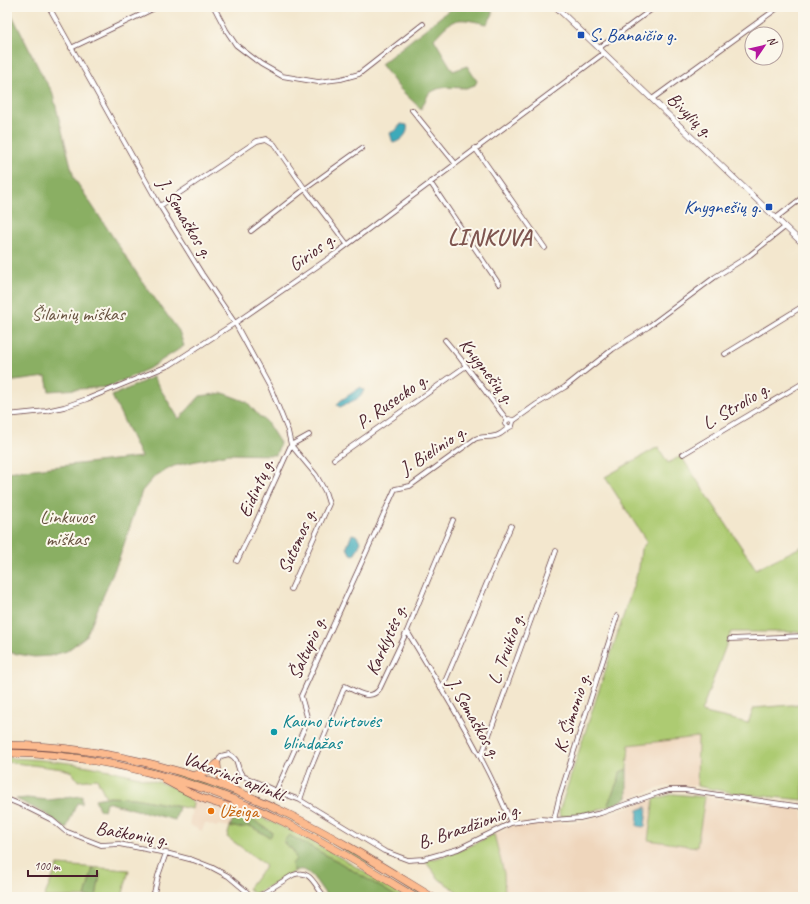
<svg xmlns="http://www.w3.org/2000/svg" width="810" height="904" viewBox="0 0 810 904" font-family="Caveat,sans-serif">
  <rect width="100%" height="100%" fill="#fbf7ec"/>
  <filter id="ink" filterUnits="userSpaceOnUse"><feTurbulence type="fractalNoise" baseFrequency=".025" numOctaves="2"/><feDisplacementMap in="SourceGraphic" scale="8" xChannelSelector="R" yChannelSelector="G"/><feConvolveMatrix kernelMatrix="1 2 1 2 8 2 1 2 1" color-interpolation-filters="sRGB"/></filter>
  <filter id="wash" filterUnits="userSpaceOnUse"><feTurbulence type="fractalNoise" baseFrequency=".012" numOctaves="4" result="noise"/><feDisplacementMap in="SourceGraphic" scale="16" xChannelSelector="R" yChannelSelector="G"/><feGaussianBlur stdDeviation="0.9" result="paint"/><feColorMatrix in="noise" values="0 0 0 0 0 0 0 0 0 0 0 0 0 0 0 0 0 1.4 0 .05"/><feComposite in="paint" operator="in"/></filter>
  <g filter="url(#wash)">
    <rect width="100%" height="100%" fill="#f3e7ce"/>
    <path fill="#efd6bc" d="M699 737 697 786 671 785 627 798 629 745Z
      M184 787 234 805 236 810 230 827 218 825 217 827 205 823 202 831 189 825 193 803 182 792Z
      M705 797 803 810V897H505L504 873 494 834 509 827 520 824 539 822 567 823 587 820 654 799 648 840 697 847Z"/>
    <path fill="#adcb72" stroke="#7c754e" d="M658 447 668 463 681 456 756 569 803 546V632H731L701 712 748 723 754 708 803 704V800L733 793 697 786 698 737 629 745 627 769 620 772 619 778 608 804 610 806 579 815 560 817 559 812 639 568 641 549 647 542 605 477Z
      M7 748 58 751 96 756 161 769 160 772 102 759 65 754 7 749Z
      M7 758C52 759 99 766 142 778 153 781 165 783 174 788 182 792 187 797 193 803L192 809 135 798 106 797 97 779 78 781 72 772 63 769 7 762Z
      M172 772C221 788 269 805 314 830 352 851 389 875 427 897H422C373 867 324 835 272 811 240 796 205 786 172 775Z
      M673 794 705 797 697 847 648 840 654 799Z
      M236 810H240C299 829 352 865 405 897H397L337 861 289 835 284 843 293 850 297 859 293 870 296 871 255 894 248 889 266 865 227 837 230 827 250 826 257 830 272 832 247 816H234Z
      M494 834 504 873 505 897H465L439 879 425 861C453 855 469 847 494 834Z
      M58 865 129 870 122 897H96L100 875 93 868 85 897H44Z"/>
    <path fill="#8aaf64" stroke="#6a6748" d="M7 7 9 9 43 77 52 91 74 178 144 284 179 331 184 346 148 369 108 387 49 391 46 377 7 382Z
      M453 7H490L493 14 487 24C457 18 455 15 434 39L453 71 467 66 477 81 475 85 466 88 442 87 429 93 421 109 400 89 381 64Z
      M153 377 179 419 200 396 223 393 247 402 259 416 266 421 280 443 276 455 228 454 174 466 155 476 142 491 119 559 86 636 67 651 50 656 34 657 7 652V472L141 457 112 396Z
      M627 769V798L610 806 608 804 619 778 620 772Z
      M82 796V804L77 803 66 829 48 815 16 799 27 798 48 800Z
      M106 797 135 798 179 807 175 820 106 802 104 811 99 809 95 799Z
      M234 816H247L272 832 271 836 269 837 250 826 238 828 235 827H230Z
      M289 835 337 861 397 897H328C321 890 313 872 303 870 300 869 297 871 293 870L292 864 296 859 293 850 284 843V841Z
      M93 868 100 874 96 897H85Z"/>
    <path fill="#3caaba" stroke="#436472" d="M401 124 407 125C409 134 401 141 393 143L390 133 396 130Z
      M361 387 364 390 361 396 357 399 340 407 337 405 340 401Z
      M352 534 356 535 361 542 355 554 353 555 349 552 347 547Z
      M646 807 647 809 645 826 643 827 637 826 638 810Z"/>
  </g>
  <g filter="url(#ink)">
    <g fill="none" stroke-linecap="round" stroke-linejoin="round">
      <defs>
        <path id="minor" d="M49 7 160 206 202 274 235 323 271 389 288 431 291 445 316 475 325 491 329 504 291 589
          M214 7 226 30 236 45 261 64 282 76 318 82 341 79 359 74 423 24
          M71 48 157 7
          M599 48 655 7
          M652 99 779 7
          M412 110 455 163
          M475 148 545 248
          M430 182 499 284
          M160 206 257 141 266 139 274 144 305 189 347 244
          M776 218 803 197
          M251 231 305 189 362 148
          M445 340 460 358 507 420
          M725 354 803 306
          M7 415 46 411 64 407 87 399 170 365 235 323 335 254 604 53
          M513 421 537 404 565 387 613 349 648 327 715 277 750 255 785 227
          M683 454 803 383
          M334 459 466 366
          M237 561 256 522 291 445 309 435
          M407 631C444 693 484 755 511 823
          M730 639 803 636
          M441 688 446 679 511 526
          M481 757 556 551
          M217 764 221 756 229 754C241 760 235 768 243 776L276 791 308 720 301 696 395 489 410 486 475 439C482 436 488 438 495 436 502 435 506 428 512 426L513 422 512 420 509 419 506 421 505 424 508 427
          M276 791 300 800 384 851 408 860 423 859 458 849 511 823 540 819 554 820 580 818 601 813 658 793 669 790H684L803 807
          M7 799 26 807 52 820 65 831 101 845 119 844 166 853 193 860 211 867 228 876 247 892 250 897
          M300 800 310 770 345 686C357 692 371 702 380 688L407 631 453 520
          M554 820 559 798 617 616
          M153 897 158 876 166 853
          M257 897 293 875C311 868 315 887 325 897"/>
        <path id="tertiary" d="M556 7 803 244"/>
        <path id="trunk" d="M7 745C104 746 204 772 290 815 339 839 386 869 432 897
          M7 753C100 754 201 781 284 822 329 844 372 871 415 897
          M217 764 218 773 228 787
          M195 775 209 771 217 764
          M165 780C192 795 219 808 251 809"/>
      </defs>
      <use href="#minor" stroke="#633d43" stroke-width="5.5"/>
      <use href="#tertiary" stroke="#633d43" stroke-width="6"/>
      <use href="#trunk" stroke="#633d43" stroke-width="8"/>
      <use href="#minor" stroke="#fff" stroke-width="4"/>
      <use href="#tertiary" stroke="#fff" stroke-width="5"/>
      <use href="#trunk" stroke="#fcba8e" stroke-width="7"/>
    </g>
  </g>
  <g fill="#1a4fb4" stroke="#fbf7ec" stroke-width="1.5">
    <rect x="577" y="31" width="8" height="8" rx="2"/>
    <rect x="765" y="203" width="8" height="8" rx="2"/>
  </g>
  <circle fill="#0f9aa8" stroke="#fbf7ec" stroke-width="1.5" cx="274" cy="732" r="4"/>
  <circle fill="#e8710a" stroke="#fbf7ec" stroke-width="1.5" cx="211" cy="811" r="4"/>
  <g text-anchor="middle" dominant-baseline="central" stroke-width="4" stroke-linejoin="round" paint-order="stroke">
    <g font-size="19" fill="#164399" stroke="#fbf7ec" text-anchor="start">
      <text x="589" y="35">S. Banaičio g.</text>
      <text x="761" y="207" text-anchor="end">Knygnešių g.</text>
    </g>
    <g font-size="19" fill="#4a1f2b" stroke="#fbf7ec">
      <text transform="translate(690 115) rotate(44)">Bivylių g.</text>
      <text transform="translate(185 218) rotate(59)">J. Semaškos g.</text>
      <text transform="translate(312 252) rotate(-36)">Girios g.</text>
      <text transform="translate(487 371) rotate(52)">Knygnešių g.</text>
      <text transform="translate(392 401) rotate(-35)">P. Rusecko g.</text>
      <text transform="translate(736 406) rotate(-31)">L. Strolio g.</text>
      <text transform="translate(433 450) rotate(-33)">J. Bielinio g.</text>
      <text transform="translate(256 488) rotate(-66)">Eidintų g.</text>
      <text transform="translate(297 541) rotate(-66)">Sutemos g.</text>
      <text transform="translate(386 640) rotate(-66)">Karklytės g.</text>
      <text transform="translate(307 648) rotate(-66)">Šaltupio g.</text>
      <text transform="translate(506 649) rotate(-70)">L. Truikio g.</text>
      <text transform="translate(572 713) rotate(-72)">K. Šimonio g.</text>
      <text transform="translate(474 718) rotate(60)">J. Semaškos g.</text>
      <text transform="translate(235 777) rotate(21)">Vakarinis aplinkl.</text>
      <text transform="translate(469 826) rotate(-19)">B. Brazdžionio g.</text>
      <text transform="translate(132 834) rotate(10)">Bačkonių g.</text>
    </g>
    <g font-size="19" fill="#685340" stroke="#fbf7ec">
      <text x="78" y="314">Šilainių miškas</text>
      <text x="67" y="517">Linkuvos<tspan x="67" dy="22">miškas</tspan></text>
    </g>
    <g font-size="19" fill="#0d838f" stroke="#fbf7ec" text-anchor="start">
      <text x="282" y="721">Kauno tvirtovės<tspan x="282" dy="22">blindažas</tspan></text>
    </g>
    <g font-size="19" fill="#c56008" stroke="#fbf7ec" text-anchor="start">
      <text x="219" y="811">Užeiga</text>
    </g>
    <g font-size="23" font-weight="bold" letter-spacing="1" fill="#7f5650" stroke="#fbf7ec">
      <text x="490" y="237">LINKUVA</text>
    </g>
  </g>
  <rect width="810" height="904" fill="none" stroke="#fbf7ec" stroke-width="24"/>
  <g transform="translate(764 46) rotate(55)"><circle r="19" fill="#fbf7ec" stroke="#b4a19f"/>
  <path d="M0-3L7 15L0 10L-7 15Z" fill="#b5179e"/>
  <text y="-6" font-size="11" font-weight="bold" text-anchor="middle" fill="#4a1f2b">N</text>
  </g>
  <path d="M28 870v6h69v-6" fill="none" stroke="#4a1f2b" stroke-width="2"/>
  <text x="34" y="870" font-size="12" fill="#4a1f2b" stroke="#fbf7ec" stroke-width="3" paint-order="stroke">100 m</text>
</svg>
